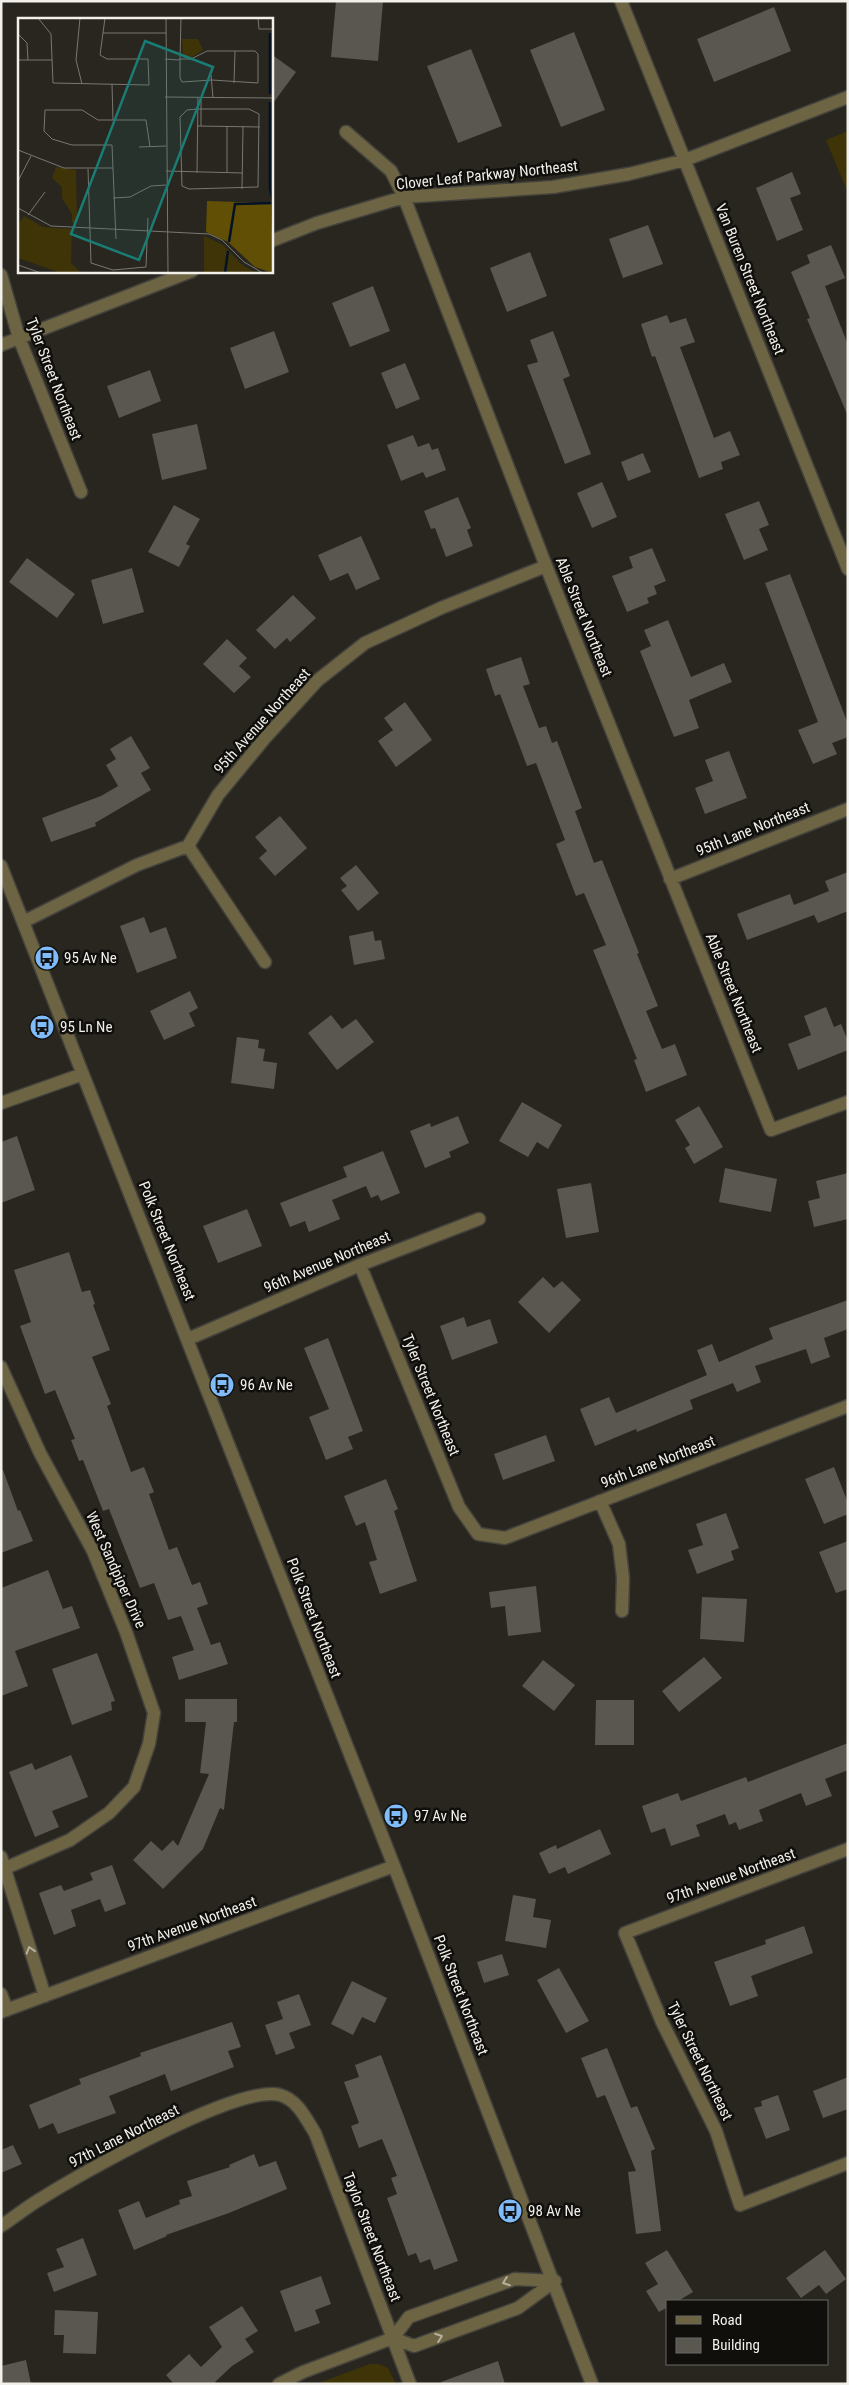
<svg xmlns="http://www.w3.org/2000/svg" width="849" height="2385" viewBox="0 0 849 2385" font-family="'Roboto Condensed',sans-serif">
  <rect width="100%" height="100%" fill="#28261f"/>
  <path fill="#3f3407" d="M848 131V193L826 140Z
    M370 2364H379L388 2368 396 2384H316Z"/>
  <path fill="#59574f" d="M336 1H383L378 61 331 57Z
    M774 7 791 51 714 82 697 39Z
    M574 32 605 110 561 127 530 50Z
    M471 49 502 126 458 143 427 66Z
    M271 54 296 72 271 106Z
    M792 172 801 194 790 198 803 230 777 241 756 188Z
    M648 225 663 264 623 278 609 239Z
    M831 245 845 278 825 286 848 345 847 414 807 319 810 318 791 272 810 263 807 255Z
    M530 252 547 296 507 312 490 268Z
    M373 286 390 331 350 347 332 303Z
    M667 315 670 323 686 318 695 342 680 347 714 438 730 431 740 455 721 462 723 469 699 478 655 356 652 357 641 324Z
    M274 331 289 372 245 389 230 348Z
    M553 331 570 376 563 379 591 454 565 464 527 365 538 362 530 340Z
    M405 363 420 399 396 409 381 373Z
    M150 370 161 401 119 418 107 386Z
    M197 424 207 469 162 480 152 434Z
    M413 435 418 447 429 443 432 450 438 448 446 470 426 478 423 472 401 481 387 445Z
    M643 453 651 472 628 481 621 462Z
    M602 482 617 517 592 528 577 493Z
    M458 497 471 528 467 530 473 546 446 557 435 528 431 529 424 511Z
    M759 501 769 525 759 529 768 550 744 560 725 514Z
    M174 505 200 519 186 544 190 546 179 567 148 552Z
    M361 536 380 579 356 590 348 573 330 581 318 555Z
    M652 548 666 581 654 586 657 594 647 598 649 603 627 612 612 576 633 568 629 557Z
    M27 558 75 594 57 618 9 582Z
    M132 568 144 612 103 624 91 580Z
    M790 574 848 724V737L832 743 837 754 813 764 798 730 818 722 765 583Z
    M293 595 316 618 290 642 287 638 275 649 256 630Z
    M668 620 691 677 724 663 732 682 689 700 699 728 674 737 640 651 651 646 644 630Z
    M227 639 247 658 239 666 251 677 234 693 203 664Z
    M521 657 530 684 523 686 539 728 546 726 552 743 557 741 582 808 575 811 594 863 602 860 639 953 637 954 658 1006 646 1011 662 1049 675 1044 687 1075 646 1092 634 1060 637 1059 593 950 606 945 584 893 576 896 556 844 565 840 536 763 527 766 500 694 495 696 486 669Z
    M405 702 432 740 396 767 378 741 393 730 384 718Z
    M131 736 150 768 141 773 151 790 95 823 96 826 51 842 42 818 101 796 118 786 106 765 116 759 110 749Z
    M729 751 747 798 705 814 695 788 713 781 705 760Z
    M280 816 307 848 275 876 259 858 267 851 255 837Z
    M356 865 379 893 358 911 341 890 347 886 340 878Z
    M848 872V911L818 923 814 915 747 940 737 914 790 894 794 905 829 891 825 881Z
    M144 917 150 933 166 927 177 958 137 973 120 926Z
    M373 931 375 941 381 940 385 959 354 965 349 936Z
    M190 991 198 1008 189 1013 195 1026 164 1040 150 1011Z
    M826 1007 834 1027 841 1024 848 1041V1050L798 1070 788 1044 811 1035 804 1016Z
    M331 1015 342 1029 356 1019 374 1042 337 1070 308 1033Z
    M237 1037 259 1040 258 1048 265 1049 263 1061 277 1063 274 1089 231 1083Z
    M522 1102 562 1125 548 1149 537 1142 528 1157 499 1141Z
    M699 1106 723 1147 694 1164 685 1148 690 1145 675 1120Z
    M458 1116 469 1143 449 1152 451 1157 425 1168 410 1131 430 1123 431 1127Z
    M17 1136 35 1190 1 1203V1142Z
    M383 1151 400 1193 381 1201 378 1195 371 1198 366 1186 332 1200 340 1219 309 1232 305 1221 290 1227 280 1203 347 1177 343 1167Z
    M725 1168 777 1179 771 1212 719 1202Z
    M848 1173V1219L814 1227 808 1201 820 1198 816 1181Z
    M591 1183 599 1232 566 1238 557 1189Z
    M247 1209 262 1246 218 1263 203 1226Z
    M69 1252 82 1292 90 1290 95 1304 93 1305 110 1350 92 1357 111 1404 107 1406 131 1472 144 1467 154 1492 149 1494 169 1550 177 1547 192 1585 200 1582 208 1604 197 1608 211 1645 220 1642 228 1664 179 1680 172 1657 194 1650 181 1616 168 1620 154 1583 140 1588 109 1509 103 1511 83 1460 79 1461 71 1440 75 1439 55 1390 45 1394 20 1326 31 1322 14 1270Z
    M543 1277 554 1288 562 1281 581 1300 549 1333 518 1302Z
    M848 1300V1329L824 1338 830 1357 811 1364 806 1349 755 1366 761 1382 737 1392 733 1383 690 1400 693 1409 637 1432 636 1429 595 1446 580 1409 609 1397 616 1413 707 1375 697 1350 712 1344 719 1362 773 1339 769 1328Z
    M464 1317 467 1327 490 1319 498 1343 452 1360 440 1326Z
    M328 1338 363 1431 348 1437 353 1449 326 1460 309 1417 329 1409 304 1348Z
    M546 1435 555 1461 503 1480 494 1454Z
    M834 1467 848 1503V1514L824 1524 805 1479Z
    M3 1470 18 1511 20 1510 33 1541 1 1553V1471Z
    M386 1479 398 1509 394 1511 417 1581 380 1594 369 1562 377 1560 365 1522 356 1526 344 1496Z
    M726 1513 739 1548 731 1551 734 1560 697 1574 688 1550 703 1545 696 1524Z
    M848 1541V1589L836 1593 819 1552Z
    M48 1570 63 1609 72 1606 80 1628 15 1651 28 1686 1 1696V1588Z
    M536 1586 541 1632 508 1636 505 1606 491 1608 489 1592Z
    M702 1597 747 1599 744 1642 700 1639Z
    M97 1653 115 1701 111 1702 112 1710 72 1725 52 1669Z
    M704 1657 722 1678 679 1712 662 1691Z
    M543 1660 575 1685 554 1711 522 1686Z
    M185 1699H237V1722H234L224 1810 220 1808 203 1849 163 1889 133 1860 151 1841 162 1851 173 1840 178 1846 209 1774 200 1773 206 1722H185Z
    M596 1700H634V1745H595Z
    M848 1743V1770L825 1779 832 1796 806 1806 801 1793 759 1810 763 1821 739 1830 736 1822 729 1825 725 1814 696 1825 700 1836 671 1846 665 1828 651 1833 642 1806 678 1793 681 1801 746 1777 748 1782Z
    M71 1755 88 1797 52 1811 59 1827 35 1837 9 1772 32 1763 35 1770Z
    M600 1829 611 1854 568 1874 565 1867 549 1874 539 1853 556 1845 557 1849Z
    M112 1865 126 1904 105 1912 100 1899 71 1910 76 1926 54 1935 39 1893 61 1885 64 1891 93 1880 90 1873Z
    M513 1895 536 1899 533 1917 551 1920 546 1948 505 1941Z
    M804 1926 813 1953 751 1976 758 1996 730 2006 714 1962 766 1944 765 1940Z
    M502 1954 509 1975 484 1983 477 1962Z
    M559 1968 589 2021 566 2033 537 1980Z
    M352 1981 387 1998 375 2023 362 2017 353 2035 331 2024Z
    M299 1994 311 2025 289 2033 295 2048 276 2055 265 2025 283 2019 277 2002Z
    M232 2022 241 2047 228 2051 234 2067 171 2091 165 2074 109 2096 116 2113 58 2134 53 2123 39 2129 29 2105 81 2084 79 2079 141 2056 140 2053Z
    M607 2048 631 2108 637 2106 655 2149 651 2151 661 2231 636 2234 628 2172 636 2171 605 2095 597 2098 581 2058Z
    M381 2055 458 2261 434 2270 430 2259 420 2263 416 2253 408 2256 387 2198 397 2194 391 2178 397 2176 382 2139 359 2148 351 2126 359 2123 344 2082 359 2077 355 2065Z
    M848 2077V2109L823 2118 813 2091Z
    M778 2095 790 2130 766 2139 754 2108 762 2106 761 2101Z
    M13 2145 22 2164 1 2173V2150Z
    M254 2154 259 2167 276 2161 287 2189 229 2213 166 2235 167 2236 134 2250 118 2210 139 2201 146 2218 180 2204 179 2200 192 2196 187 2181 230 2167 229 2165Z
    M83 2238 97 2275 54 2292 47 2273 64 2267 56 2249Z
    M667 2250 693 2292 678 2301H668V2307L659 2312 646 2291 658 2284 645 2263Z
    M825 2250 846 2279 826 2294 819 2285 801 2298 786 2278Z
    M321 2276 331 2304 315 2310 320 2323 295 2332 280 2291Z
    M242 2306 258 2331 245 2339 254 2352 232 2366 215 2382 217 2384H174L166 2375 189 2354 201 2367 222 2347 209 2327Z
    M55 2310 98 2312 96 2354 63 2353 64 2335H54Z
    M26 2360 31 2384H1V2366Z
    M498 2361 505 2384H441V2382Z"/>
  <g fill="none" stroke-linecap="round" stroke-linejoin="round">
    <defs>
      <path id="minor" d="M621 1 848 569
        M346 132 391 171 404 197 546 566 771 1130 848 1102
        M271 241 317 223 404 197 553 187 629 174 685 160 848 97
        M1 275 19 338 81 492
        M1 345 192 271
        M188 846 265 962
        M1 866 394 1866 592 2384
        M670 879 848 809
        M23 922 137 865 188 846 218 795 265 738 318 680 365 643 441 608 546 566
        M1 1103 83 1074
        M360 1265 459 1507 478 1534 505 1538 848 1406
        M188 1339 360 1265 479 1219
        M1 1367 40 1453 93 1551 126 1632 154 1713 149 1744 134 1787 109 1813 70 1840 1 1870
        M600 1501 619 1544 623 1578 622 1611
        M848 1849 625 1933 662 2022 716 2131 740 2205 848 2163
        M1 1857 45 1996
        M1 1994 7 2010
        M1 2012 394 1866
        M1 2226C15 2217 28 2206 42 2198 82 2173 238 2084 280 2095 298 2100 306 2119 315 2133L410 2384
        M393 2338 414 2346 518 2308 555 2281
        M279 2384 303 2372 393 2338 409 2317 515 2279 555 2281"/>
    </defs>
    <use href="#minor" stroke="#44423c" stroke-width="15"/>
    <use href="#minor" stroke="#6d6443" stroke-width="12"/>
  </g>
  <defs><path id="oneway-chevron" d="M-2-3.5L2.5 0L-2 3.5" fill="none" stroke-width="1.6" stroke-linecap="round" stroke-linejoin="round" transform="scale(1.25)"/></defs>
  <g stroke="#b6b19f">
    <use href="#oneway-chevron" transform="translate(30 1950) rotate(-107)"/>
    <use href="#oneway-chevron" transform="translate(506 2282) rotate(160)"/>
    <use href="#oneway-chevron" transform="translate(439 2337) rotate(-20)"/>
  </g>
  <defs>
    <symbol id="bus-disc" viewBox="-11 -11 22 22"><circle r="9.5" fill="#81bcfa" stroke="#100f0c"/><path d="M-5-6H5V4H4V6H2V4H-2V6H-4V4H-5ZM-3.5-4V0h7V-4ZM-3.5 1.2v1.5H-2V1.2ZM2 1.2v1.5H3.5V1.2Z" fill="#111"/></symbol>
  </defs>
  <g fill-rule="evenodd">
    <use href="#bus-disc" x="33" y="944" width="28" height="28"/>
    <use href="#bus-disc" x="28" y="1013" width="28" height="28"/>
    <use href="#bus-disc" x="208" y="1371" width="28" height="28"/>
    <use href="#bus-disc" x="382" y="1802" width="28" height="28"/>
    <use href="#bus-disc" x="496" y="2197" width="28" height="28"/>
  </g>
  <g text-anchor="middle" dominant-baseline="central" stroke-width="5" stroke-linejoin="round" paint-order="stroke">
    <g font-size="15" fill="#f1f0eb" stroke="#100f0c">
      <text transform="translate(487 175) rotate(-6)">Clover Leaf Parkway Northeast</text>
      <text transform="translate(750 279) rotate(68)">Van Buren Street Northeast</text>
      <text transform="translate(54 379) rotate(69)">Tyler Street Northeast</text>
      <text transform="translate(584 617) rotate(68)">Able Street Northeast</text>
      <text transform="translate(262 721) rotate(-48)">95th Avenue Northeast</text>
      <text transform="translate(753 829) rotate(-22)">95th Lane Northeast</text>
      <text transform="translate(734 993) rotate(68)">Able Street Northeast</text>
      <text transform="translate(167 1241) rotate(68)">Polk Street Northeast</text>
      <text transform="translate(327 1262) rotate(-23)">96th Avenue Northeast</text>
      <text transform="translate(431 1395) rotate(68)">Tyler Street Northeast</text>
      <text transform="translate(658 1462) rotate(-21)">96th Lane Northeast</text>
      <text transform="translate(116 1570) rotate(66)">West Sandpiper Drive</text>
      <text transform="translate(314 1618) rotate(69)">Polk Street Northeast</text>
      <text transform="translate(731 1876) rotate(-20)">97th Avenue Northeast</text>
      <text transform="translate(192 1924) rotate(-20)">97th Avenue Northeast</text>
      <text transform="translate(461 1995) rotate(69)">Polk Street Northeast</text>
      <text transform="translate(700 2061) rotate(64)">Tyler Street Northeast</text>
      <text transform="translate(124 2136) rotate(-27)">97th Lane Northeast</text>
      <text transform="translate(372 2237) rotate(69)">Taylor Street Northeast</text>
    </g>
    <g font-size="15" fill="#f1f0eb" stroke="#100f0c" text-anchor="start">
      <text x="64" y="958">95 Av Ne</text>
      <text x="60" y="1027">95 Ln Ne</text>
      <text x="240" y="1385">96 Av Ne</text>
      <text x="414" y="1816">97 Av Ne</text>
      <text x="528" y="2211">98 Av Ne</text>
    </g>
  </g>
  <g transform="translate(18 18)">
    <rect width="255" height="255" fill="#28261f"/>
    <path d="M164 21H180L185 32 174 39 165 40ZM38 149 58 152 59 205H54V196L44 180V169L34 160ZM6 198 25 209 54 211 53 245 63 255H43L0 240V206ZM186 218 205 227 223 246 238 255H186Z" fill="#3f3407"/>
    <path d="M189 183 253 185 255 255 237 249 210 224 188 214Z" fill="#604f04"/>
    <path fill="none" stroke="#031325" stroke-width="2.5" d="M252 76V15M252 84V171L255 183M211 224 217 186 255 185M207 255 210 233"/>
    <path fill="none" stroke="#787771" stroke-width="1" d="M20 0 33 16 35 65 131 67 130 41H89L82 37 87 0M62 0 58 42 64 66M148 0 150 255M240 0 241 11H255M85 15H148M0 16 9 25 10 42M147 41 160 42 162 41H173L189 33H237L240 36V65L194 62 164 64 162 60V41L163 0M0 42H34M193 57 195 80M216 65 217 33M94 66 95 102M147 79 255 80M255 80V52M179 91H231L241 96 240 169 171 171 164 168 162 99 169 92ZM179 108 242 109M183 108V80M121 129 148 128M0 132 46 150H95M70 151 73 245 95 252 128 249 130 200M148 153 225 155M209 154V109M179 155 180 79M0 163 13 138M224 171 225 108M95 180 112 179 133 168 148 167M0 190 33 208 191 216 204 222 226 244 245 255M10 197 27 174M98 221 94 127H54L34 121 26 113 27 92H64L80 102H128L132 129M0 247 23 255"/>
    <path fill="#1a7c74" fill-opacity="0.15" stroke="#1a7c74" stroke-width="2.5" d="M127 23 195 49 121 242 53 216Z"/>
    <rect width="255" height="255" fill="none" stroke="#f1f0eb" stroke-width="2.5"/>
  </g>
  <rect width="849" height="2385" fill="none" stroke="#f1f0eb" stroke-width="5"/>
  <rect x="666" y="2300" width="162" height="65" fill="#100f0c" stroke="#6a6965"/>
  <rect x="676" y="2316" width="25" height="8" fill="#6d6443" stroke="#6a6965"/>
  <text x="712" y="2325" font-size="15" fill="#f1f0eb">Road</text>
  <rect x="676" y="2338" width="25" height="15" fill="#59574f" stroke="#6a6965"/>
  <text x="712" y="2350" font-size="15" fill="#f1f0eb">Building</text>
</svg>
